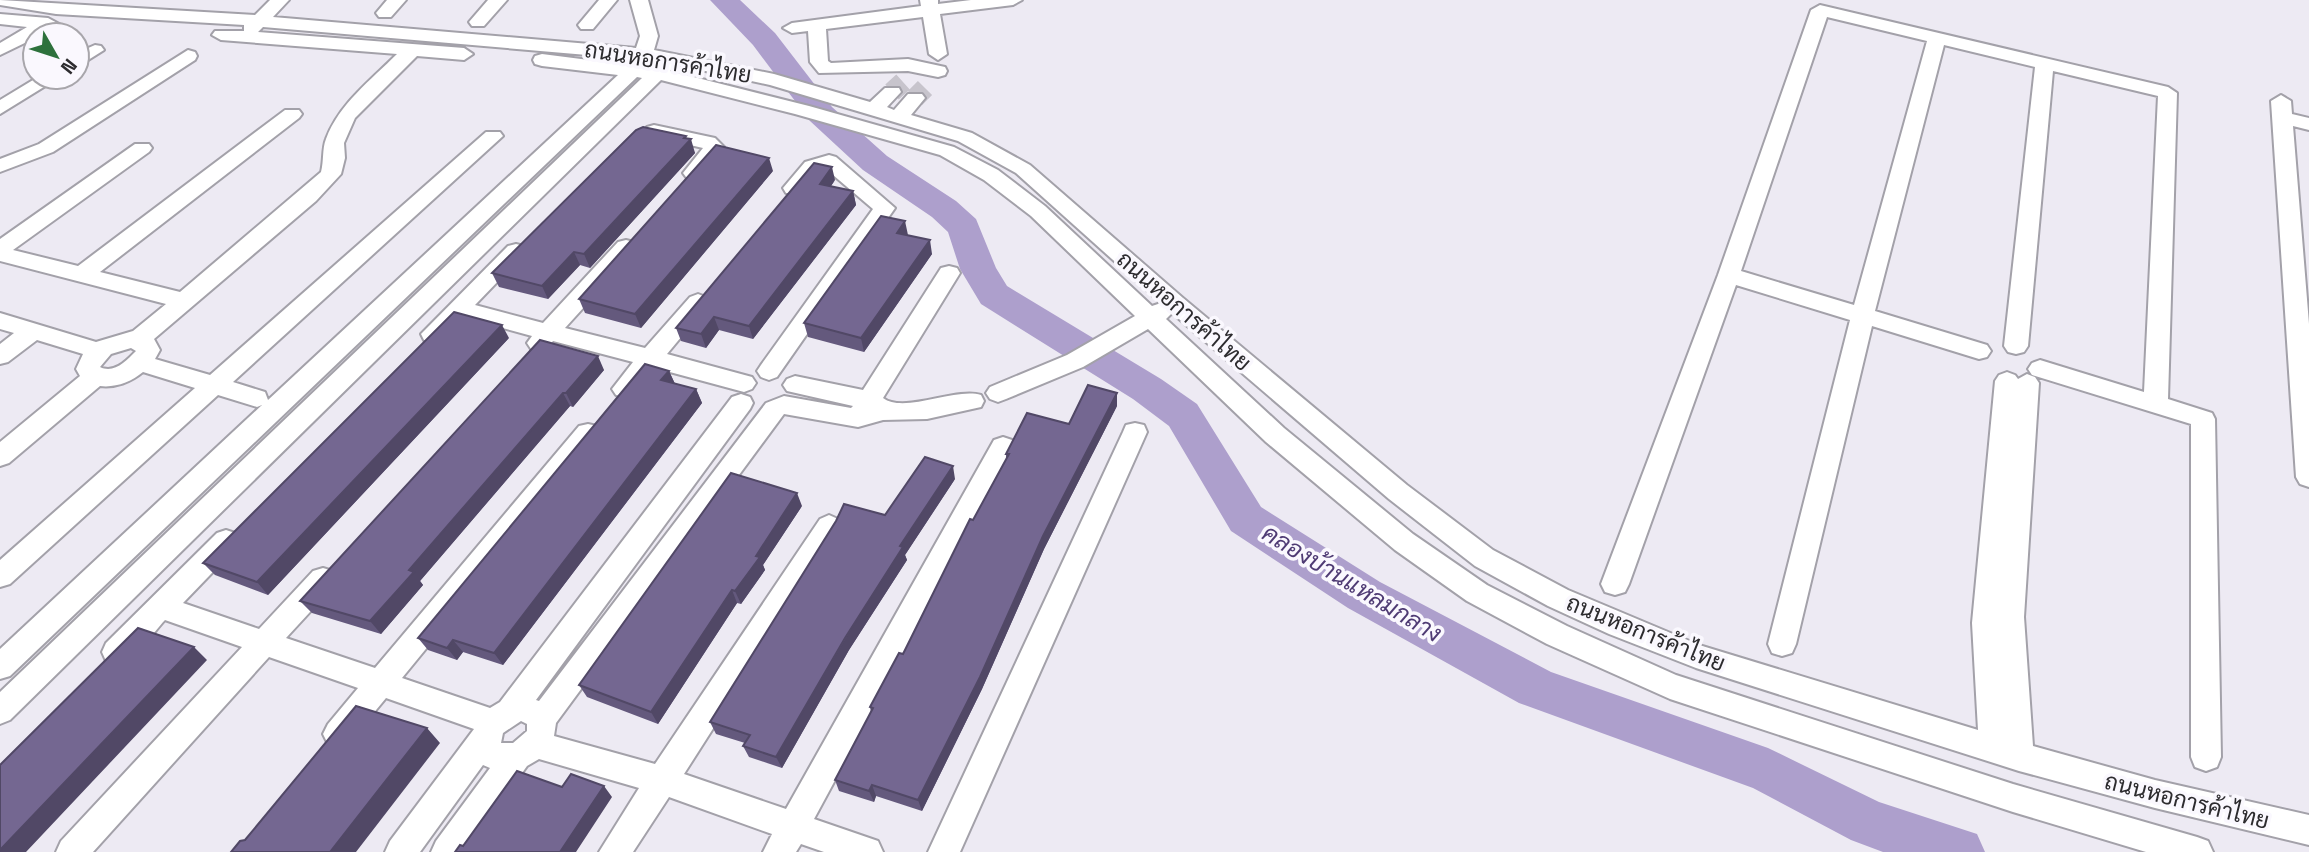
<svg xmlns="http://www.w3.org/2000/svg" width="2309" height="852" viewBox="0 0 2309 852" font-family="'Space Grotesk',Sarabun,sans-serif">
  <rect width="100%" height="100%" fill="#edeaf3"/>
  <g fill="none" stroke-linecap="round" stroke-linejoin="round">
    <path fill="#ad9fcc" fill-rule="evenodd" d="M710 0H740L775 33 832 107 887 156 956 201 976 219 996 268 1007 286 1161 379 1197 404 1261 507 1380 582 1551 672 1768 748 1879 802 1977 834 1985 852H1883L1851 840 1753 788 1519 703 1348 608 1231 531 1169 426 1133 399 981 304 960 269 948 232 932 217 863 170 810 121 753 45Z"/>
    <path stroke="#c7c4cc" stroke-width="20" stroke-dasharray="20 10" stroke-linecap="butt" d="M892 92 903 82
      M915 98 925 88"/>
    <defs>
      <path id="minor" d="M0 0 255 15 270 0H289L273 17 636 48 640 36 630 0H648L658 36 654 50 774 74 870 102 885 88H899L901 92 887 107 894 110 908 94H922L925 98 911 115 972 133 1030 165 1183 298 1407 485 1493 550 1568 590 1699 645 1978 730 1972 623 1995 381 1999 375 2007 372 2015 375 2018 379 2027 374 2035 377 2039 383 2024 617 2033 746 2155 780 2309 815V845L2155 808 2019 771 1696 668 1609 634 1548 606 1475 566 1389 499 1172 313 1166 319 1284 428 1413 534 1487 585 1567 626 1676 675 2013 784 2197 837 2208 841 2213 852H2146L2013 812 1670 699 1547 644 1467 601 1395 550 1266 442 1148 329 1083 367 1006 399 998 402 990 399 986 393 990 387 1067 355 1135 316 1031 216 984 180 940 155 795 114 661 80 10 720 0 724V692L642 78 637 77 10 676 0 679V649L262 405 257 407 218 395 10 584 0 587V560L195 388 143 372C131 382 115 388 100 386L9 463 0 466V442L80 376 76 369 83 354 37 340 8 362 0 364V344L14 333 0 329V313L96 342 133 331 166 304 0 261V239L135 144H149L152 148 149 152 13 250 78 266 285 110H299L302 114 299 118 100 272 180 292 321 172C324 161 322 149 326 139 339 104 371 80 397 54L221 40 212 35 215 31H244V25L56 14 0 5ZM263 27 634 59 628 65 542 54 535 56 533 60 535 64 542 66 618 75 268 400 265 392 233 382 503 136 500 132H486L210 375 155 359 160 350 154 339 316 201 341 174 345 158 344 143 355 118 417 56 464 60 473 54 464 48 258 32ZM650 60 661 61 653 68 647 67ZM673 64 770 85 958 141 1016 173 1161 303 1152 306 1045 206 998 170 954 147 809 106 670 71 674 66ZM131 348 136 351C126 361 114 374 100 367L111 354Z
        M387 0H406L391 17H379L376 13Z
        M488 0H507L484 26H472L469 22Z
        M599 0H617L593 29H581L578 25Z
        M920 0H938V4L971 0H1022L1013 5 940 14 947 54 938 60 929 54 923 17 826 29 828 61 831 63 908 59 945 67 947 71 945 75 938 77 908 71 819 73 810 62 808 31 792 33 783 28 792 23 921 6Z
        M1820 5 2168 87 2177 93 2168 399 2212 413 2215 419 2221 757 2217 767 2206 771 2195 767 2191 757V424L2032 375 2028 369 2032 363 2040 360 2144 392 2158 96 2053 71 2028 346 2024 352 2016 354 2008 352 2004 346 2035 67 1944 45 1875 311 1987 345 1991 351 1987 357 1979 359 1872 326 1796 644 1792 653 1782 656 1772 653 1768 644 1850 320 1736 285 1629 584 1625 592 1615 595 1605 592 1601 584 1718 275 1811 10ZM1827 17 1927 41 1854 305 1741 271Z
        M0 14 48 18 61 25 58 29 35 35V38L0 55V43L27 27 0 24Z
        M95 45 101 46 104 50 77 67V53Z
        M188 50 195 52 197 56 195 60 53 152 0 172V159L39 144Z
        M38 77H60L0 114V100Z
        M2281 95 2291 101 2292 114 2309 118V130L2293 126 2309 324V487L2300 484 2296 477 2271 101Z
        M654 125 715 138 724 147 700 177H686L683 173 703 148 647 135 644 131 647 127Z
        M829 155 836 157 895 208 777 377 769 380 761 377 757 371 761 365 873 209 826 169 819 170 800 193H786L783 188 805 162Z
        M626 240 634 242 637 247 634 252 565 328 645 348 690 297 698 294 706 297 709 302 706 307 667 354 752 377 756 383 752 389 744 392 655 368C644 381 635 401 616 395L612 389 633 362 553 341C546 350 542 352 531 349L527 343 532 336 463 317C451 329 441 345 424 340L421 334 508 246 516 244 524 246 527 251 475 305 543 323 618 242Z
        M949 266 957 268 960 273 883 398C904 414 956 387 981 395L984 401 981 407 927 419 883 420 858 427 784 414 556 723 554 736 655 764 820 519 829 515 838 519 842 526 838 533 684 774 786 809 994 440 1003 437 1012 440 1015 447 814 819 878 841 883 852H824L801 844 796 852H763L772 834 669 797 633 852H599L639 788 539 759 527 766 466 852H431L436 841 490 768 483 765 420 852H385L390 841 474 729 386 698 348 744 338 747 328 744 323 734 328 724 358 688 269 657 93 852H56L61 841 242 647 165 620C150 636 130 669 106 661L102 652 106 643 217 533 226 530 235 533 239 541 235 549 183 603 259 629 313 571 323 568 333 571 337 579 333 587 286 638 375 668 579 426 588 424 597 426 600 433 597 440 402 678 490 708 500 702 732 397 741 394 750 397 753 403 750 409 536 700 539 701 766 403 784 396 851 408 853 406 787 391 783 385 787 379 795 376 863 390 941 268ZM521 721 527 724V731L513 743H501L503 733Z
        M1135 423 1144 425 1147 432 960 852H928L1123 432 1126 425Z"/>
    </defs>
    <use href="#minor" stroke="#a3a1a9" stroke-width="4"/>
    <use href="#minor" fill="#fff" fill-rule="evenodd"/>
  </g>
  <path fill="#64597d" d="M687 139 695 153 590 268 580 265 548 299 499 287 492 273Z
    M773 171 641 328 585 313 579 299Z
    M835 180 831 186 853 191 856 205 753 339 719 330 706 348 681 341 676 328Z
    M908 235 932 254 864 352 808 337 804 323Z
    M509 338 268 595 215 575 203 563Z
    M540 340 604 370 573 407 570 406 420 581 423 585 381 634 312 613 300 601Z
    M669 371 675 384 696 389 702 403 503 665 463 652 457 660 428 650 418 638Z
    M1117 406 1044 549 982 689 922 811 876 796 874 802 839 791 835 780 871 712 870 707 903 654 973 520 1006 459V454L1069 424Z
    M955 479 905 555 907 560 849 650 782 768 749 757 743 746 745 743 716 734 710 722 885 515Z
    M802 506 763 565 765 570 741 604 737 603 658 724 587 697 579 685Z"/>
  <path fill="#514866" d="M686 136 688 142 691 139 695 153 590 268 584 254Z
    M769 158 773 171 641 328 635 314Z
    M832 167 835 180 823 198 820 184Z
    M853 191 856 205 753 339 749 326Z
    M905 221 908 235 897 233Z
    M930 240 932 254 864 352 861 338Z
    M574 252 580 265 548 299 542 286Z
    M714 317 719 330 706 348 701 334Z
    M502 325 509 338 268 595 257 582Z
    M598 356 604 370 573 407 566 393Z
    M669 371 675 384 661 380Z
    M696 389 702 403 503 665 494 653Z
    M563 393 570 406 420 581 423 585 381 634 370 621 409 570Z
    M1117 393V406L1044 549 982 689 922 811 918 800 1043 536Z
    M953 466 955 479 905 555 907 560 849 650 782 768 776 757 900 546Z
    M797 493 802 506 763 565 765 570 741 604 735 591 756 556Z
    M732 590 737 603 658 724 651 712Z
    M453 640 463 652 457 660 447 648Z
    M194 647 207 660 26 852H0V850Z
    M427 728 440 743 356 852H330Z
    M872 785 876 796 874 802 869 791Z
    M604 786 612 797 576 852H560Z"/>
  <path fill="#746791" stroke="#514866" stroke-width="2" d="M643 127 686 136 684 138 691 139 584 254 574 252 542 286 492 273 636 130Z
    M716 145 769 158 635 314 579 299Z
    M814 163 832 167 820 184 853 191 749 326 714 317 701 334 676 328Z
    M881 216 905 221 897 233 930 240 861 338 804 323Z
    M454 312 502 325 257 582 203 563Z
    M540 340 598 356 566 393H563L409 570 414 572 370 621 300 601Z
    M645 364 669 371 661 380 696 389 494 653 453 640 447 648 418 638Z
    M1088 385 1117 393 1043 536 980 677 918 800 872 785 869 791 835 780 873 708 870 707 899 653 903 654 970 519 973 520 1009 454H1006L1027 413 1069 424Z
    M925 457 953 466 900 546 903 547 845 638 776 757 743 746 750 735 710 722 836 521 844 504 885 515Z
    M731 473 797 493 756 556 760 557 735 591 732 590 651 712 579 685Z
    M138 628 194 647 0 850V765Z
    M356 706 427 728 330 852H231L240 841 245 840Z
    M517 771 562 787 571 774 604 786 560 852H455L460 845 463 846Z"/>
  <g text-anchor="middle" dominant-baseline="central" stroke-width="7" stroke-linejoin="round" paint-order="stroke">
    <g font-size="23" fill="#2d2c2f" stroke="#faf8fe">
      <text transform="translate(668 62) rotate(9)">ถนนหอการค้าไทย</text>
      <text transform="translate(1184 311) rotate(41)">ถนนหอการค้าไทย</text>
      <text transform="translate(1646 633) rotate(22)">ถนนหอการค้าไทย</text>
      <text transform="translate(2187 801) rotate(14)">ถนนหอการค้าไทย</text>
    </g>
    <g font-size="24" font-style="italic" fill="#4f3b74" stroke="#faf8fe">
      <text transform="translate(1352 583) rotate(31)">คลองบ้านแหลมกลาง</text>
    </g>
  </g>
  <g transform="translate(56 56) rotate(129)"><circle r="33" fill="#faf8fe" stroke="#a8a6ab" stroke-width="2"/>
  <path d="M0-5L12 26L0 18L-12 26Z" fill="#2d713c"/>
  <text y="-10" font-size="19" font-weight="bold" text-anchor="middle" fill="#2d2c2f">N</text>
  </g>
</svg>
